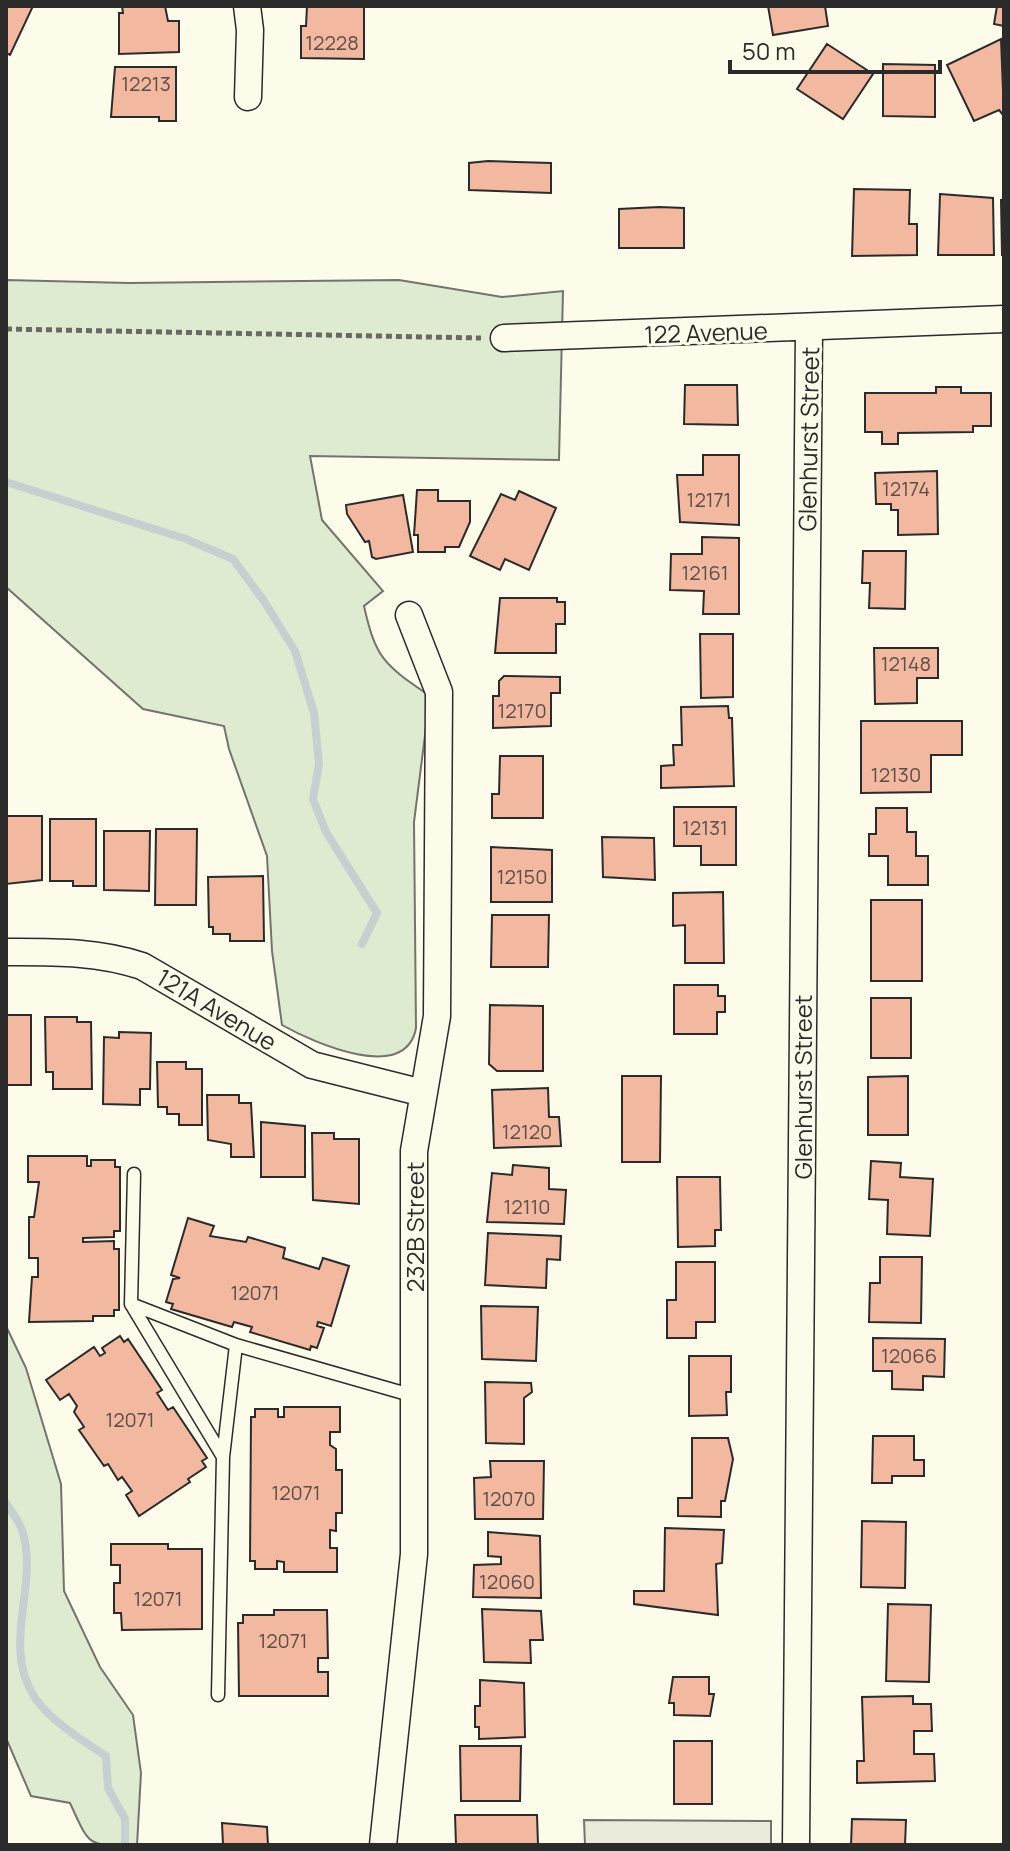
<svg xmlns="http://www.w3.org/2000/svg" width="1010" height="1851" viewBox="0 0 1010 1851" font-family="Manrope,sans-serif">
  <rect width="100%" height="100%" fill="#fdfbea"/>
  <path fill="#deebd1" stroke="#74746e" stroke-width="2" d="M6 280 129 283 399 280 502 297 563 291 559 460 310 456 322 520 383 591 364 606C376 660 385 665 430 696L414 822 416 1028C406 1084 314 1043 282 1025L272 951 267 856 229 749 224 726 143 709 6 587Z
    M6 1326 26 1368 61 1484 64 1591 100 1667 133 1715 141 1773 137 1845C87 1845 91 1849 70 1803L31 1796 6 1738Z"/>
  <path fill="#eceadb" stroke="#74746e" stroke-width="2" d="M584 1820 771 1821V1845H585Z"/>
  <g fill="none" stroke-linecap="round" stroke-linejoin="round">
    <path stroke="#c7d0d0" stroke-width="8" d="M6 482 186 539 233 559 264 601 295 651 314 713 319 764 313 799 326 832 377 913 362 944
      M6 1503C11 1511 19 1521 22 1530 40 1585 0 1645 35 1698 52 1722 82 1740 106 1756L108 1788 125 1819V1845"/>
  </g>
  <path fill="#f2b8a0" stroke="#2b2b2b" stroke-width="2" d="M6 6H33L10 55 6 53Z
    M122 6H165L168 21H179V52L119 54V13H123Z
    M307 6H364V59L301 58V26H306Z
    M768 6H825L828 26 773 35Z
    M997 6H1004V26L994 24Z
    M1001 39 1004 116 999 110 974 121 947 65Z
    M827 44 873 74 843 119 797 89Z
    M883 64 935 65V117L883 116Z
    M115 67H176V121H159V117H111Z
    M488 161 551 163V193L469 190V163Z
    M854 189 910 190 909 224H917V255L852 256Z
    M940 194 993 198 994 255H938Z
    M1001 200H1004V255H1002Z
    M659 207 684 208V248H619V209Z
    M685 385H737L738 425 684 424Z
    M936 387H961V393H991V426H973V432L898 433V444H882V432H865V393H936Z
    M703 455H739V525L680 522 677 475H703Z
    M937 471 938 534 898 535V510H891V504H876L875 473Z
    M417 490H438V501H470V522L459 547H445V552H418V535H414Z
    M519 491 556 508 529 570 505 559 500 570 470 556 501 494 515 500Z
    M403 495 413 552 376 559 372 557 369 541 365 542 347 514 346 505Z
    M702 537 739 538V614H703L704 591 670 590 671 554H702Z
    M863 551H906L905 609 869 608 870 583H862Z
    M500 598H557V602H565V624H556V653H495Z
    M700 634H733V697L701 698Z
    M874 648H938V678H917V703L875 704Z
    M504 676 560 677V693H551V726L493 728V696H499V681Z
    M728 706 729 718H732L734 786 661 788V766L674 765 673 745H682L681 707Z
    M861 721H962V755H931V792L861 793Z
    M500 756H543V818H492V794H499Z
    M674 807H736V865H701V846H674Z
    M876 808H907V832H916V856H928V885H888V856H869V834H876Z
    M6 816H42V880L6 884Z
    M50 819H96V886H73V881H50Z
    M156 829H197L196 905H155Z
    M104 831H150L149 891 104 890Z
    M602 837 654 838 655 880 603 877Z
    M491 847 552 850V902H491Z
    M263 876 264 941H230V934H213V927H209L208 877Z
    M723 892 724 963H685V925L673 926V893Z
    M871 900H922V981H871Z
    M492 915H549L548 967H491Z
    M674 985H718V996H725V1012H717V1034H674Z
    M871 998H911V1058H871Z
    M490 1005 543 1006V1071H497L489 1064Z
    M6 1015H31V1085H6Z
    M45 1017H77V1022H91L92 1089H53V1072H46Z
    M119 1032 151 1033 150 1089H140V1105L103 1104 104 1037 119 1038Z
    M157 1062H186V1069H202V1125H179V1114H167V1107H158Z
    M622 1076H661L660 1162H622Z
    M908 1076V1135H868V1077Z
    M548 1088 549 1117H559L561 1146 494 1148 492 1090Z
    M207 1095H239V1103H251L254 1157H231V1144L208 1140Z
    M261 1122 305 1126V1177H261Z
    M312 1133H334V1139H359V1204L313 1200Z
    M28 1156H87V1166H91V1160H115V1167H120V1231H114V1237L83 1238V1242L114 1241V1249H119V1310H114V1316H93V1321L29 1322 32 1277H38V1258H29V1217H34L39 1182H28Z
    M871 1161 901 1163 900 1177 933 1179 930 1236 887 1234 888 1200 869 1199Z
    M513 1165 549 1168V1189L566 1190 564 1224 487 1222 492 1173 512 1175Z
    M677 1177H720L721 1230H715V1246L678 1247Z
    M188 1218 214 1226 210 1236 246 1242 248 1237 285 1248 283 1258 319 1269 323 1258 349 1266 331 1326 318 1322 317 1326 324 1328 317 1348 311 1346 310 1350 250 1332 252 1327 234 1322 232 1327 171 1309 173 1304 166 1302 173 1279 180 1278 171 1275Z
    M488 1233 561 1236 560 1260 547 1259 546 1288 485 1285Z
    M880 1257H922L921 1323 869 1322 870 1283H880Z
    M676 1262H715V1322H696V1338H667V1300H676Z
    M481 1306 538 1307 536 1361 482 1359Z
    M120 1336 124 1342 128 1339 162 1390 157 1393 168 1410 173 1407 207 1458 202 1461 206 1467 188 1479 190 1482 139 1516 126 1495 132 1491 122 1477 118 1480 108 1464 104 1466 79 1430 84 1427 74 1412 77 1406 69 1394 60 1400 46 1380 94 1347 100 1356 105 1353 102 1348Z
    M873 1338 945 1339 944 1377 923 1376V1390L892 1389V1371H873Z
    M689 1356H731V1392H726L727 1415 689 1416Z
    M485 1382 531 1383 532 1392 524 1398V1444L486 1443Z
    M284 1407H340V1432H330V1445L336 1449V1470H342V1513H336V1531L330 1530V1548H337V1572H284V1562L277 1561V1569H255V1561H250L251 1417H255V1409H278V1417H284Z
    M873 1436H914V1460H924V1476H892V1483H872Z
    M692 1438H728L733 1459 725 1501H721V1517L678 1516V1498H692Z
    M490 1461H544L543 1519H475L474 1478 491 1477Z
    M862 1521 906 1522 905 1588 861 1587Z
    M665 1528 724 1530 722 1563 716 1564 718 1615 634 1604V1591H664Z
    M488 1532 540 1536 541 1598 473 1597 474 1565 501 1564V1557L488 1556Z
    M111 1544H168V1549H202V1629L122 1630 121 1613H114V1583H120V1565H111Z
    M888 1604 931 1605 929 1682 886 1681Z
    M482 1609 541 1611 543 1640H530L531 1663 484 1662Z
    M274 1610H327L328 1658H318V1672H328V1696H239L238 1623H243V1615H274Z
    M673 1677H709V1694H714L710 1716 674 1715V1703H669Z
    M480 1680 524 1683 525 1737 479 1739V1727H475V1706H480Z
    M913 1696V1704H931L932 1731H914V1754H934L935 1781 857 1783V1761H864L862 1697Z
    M674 1741H712V1804H674Z
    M460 1746H521L520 1801H461Z
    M455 1815H537L538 1845H456Z
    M852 1819 906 1820 905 1845H851Z
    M222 1823 267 1827 268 1845H223Z"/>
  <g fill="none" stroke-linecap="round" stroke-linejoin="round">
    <defs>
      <path id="lane" d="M134 1174 131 1304 236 1345 414 1396
        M131 1304 223 1457
        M218 1695 223 1457 236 1345"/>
      <path id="street" d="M247 6 250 30 248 97
        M504 338 1004 319
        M6 952C53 952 97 951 142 966L312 1065 423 1093
        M383 1845 414 1554V1151L437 1016 439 692 409 615
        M796 1845 809 329"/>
    </defs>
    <use href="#lane" stroke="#2b2b2b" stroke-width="15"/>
    <use href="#street" stroke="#2b2b2b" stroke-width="29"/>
    <path stroke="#6a6964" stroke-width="5" stroke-dasharray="6 4" stroke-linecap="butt" d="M6 329 481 338"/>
    <use href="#lane" stroke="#fdfbea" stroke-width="12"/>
    <use href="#street" stroke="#fdfbea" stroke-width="26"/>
  </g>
  <g text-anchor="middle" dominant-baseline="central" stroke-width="6" stroke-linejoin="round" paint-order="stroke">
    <g font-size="20" fill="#5d4e48">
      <text x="332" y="42">12228</text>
      <text x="146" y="83">12213</text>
      <text x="906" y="488">12174</text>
      <text x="709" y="499">12171</text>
      <text x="705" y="572">12161</text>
      <text x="906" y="663">12148</text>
      <text x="522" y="710">12170</text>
      <text x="896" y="774">12130</text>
      <text x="705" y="827">12131</text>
      <text x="522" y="876">12150</text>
      <text x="527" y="1131">12120</text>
      <text x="527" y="1206">12110</text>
      <text x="255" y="1292">12071</text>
      <text x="909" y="1355">12066</text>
      <text x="130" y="1419">12071</text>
      <text x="296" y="1492">12071</text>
      <text x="509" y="1498">12070</text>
      <text x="507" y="1581">12060</text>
      <text x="158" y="1598">12071</text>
      <text x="283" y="1640">12071</text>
    </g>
    <g font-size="24" fill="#2b2b2b" stroke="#fdfbea">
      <text transform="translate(706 332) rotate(-2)">122 Avenue</text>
      <text transform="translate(808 439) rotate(-89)">Glenhurst Street</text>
      <text transform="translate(217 1009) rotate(31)">121A Avenue</text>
      <text transform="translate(802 1087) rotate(-90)">Glenhurst Street</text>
      <text transform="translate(414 1227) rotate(-90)">232B Street</text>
    </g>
  </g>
  <rect width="1010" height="1851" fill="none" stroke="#2b2b2b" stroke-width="16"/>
  <path d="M730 60v12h210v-12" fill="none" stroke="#2b2b2b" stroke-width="4"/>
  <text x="742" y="60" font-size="24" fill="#2b2b2b" stroke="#fdfbea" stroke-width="6" paint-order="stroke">50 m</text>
</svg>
